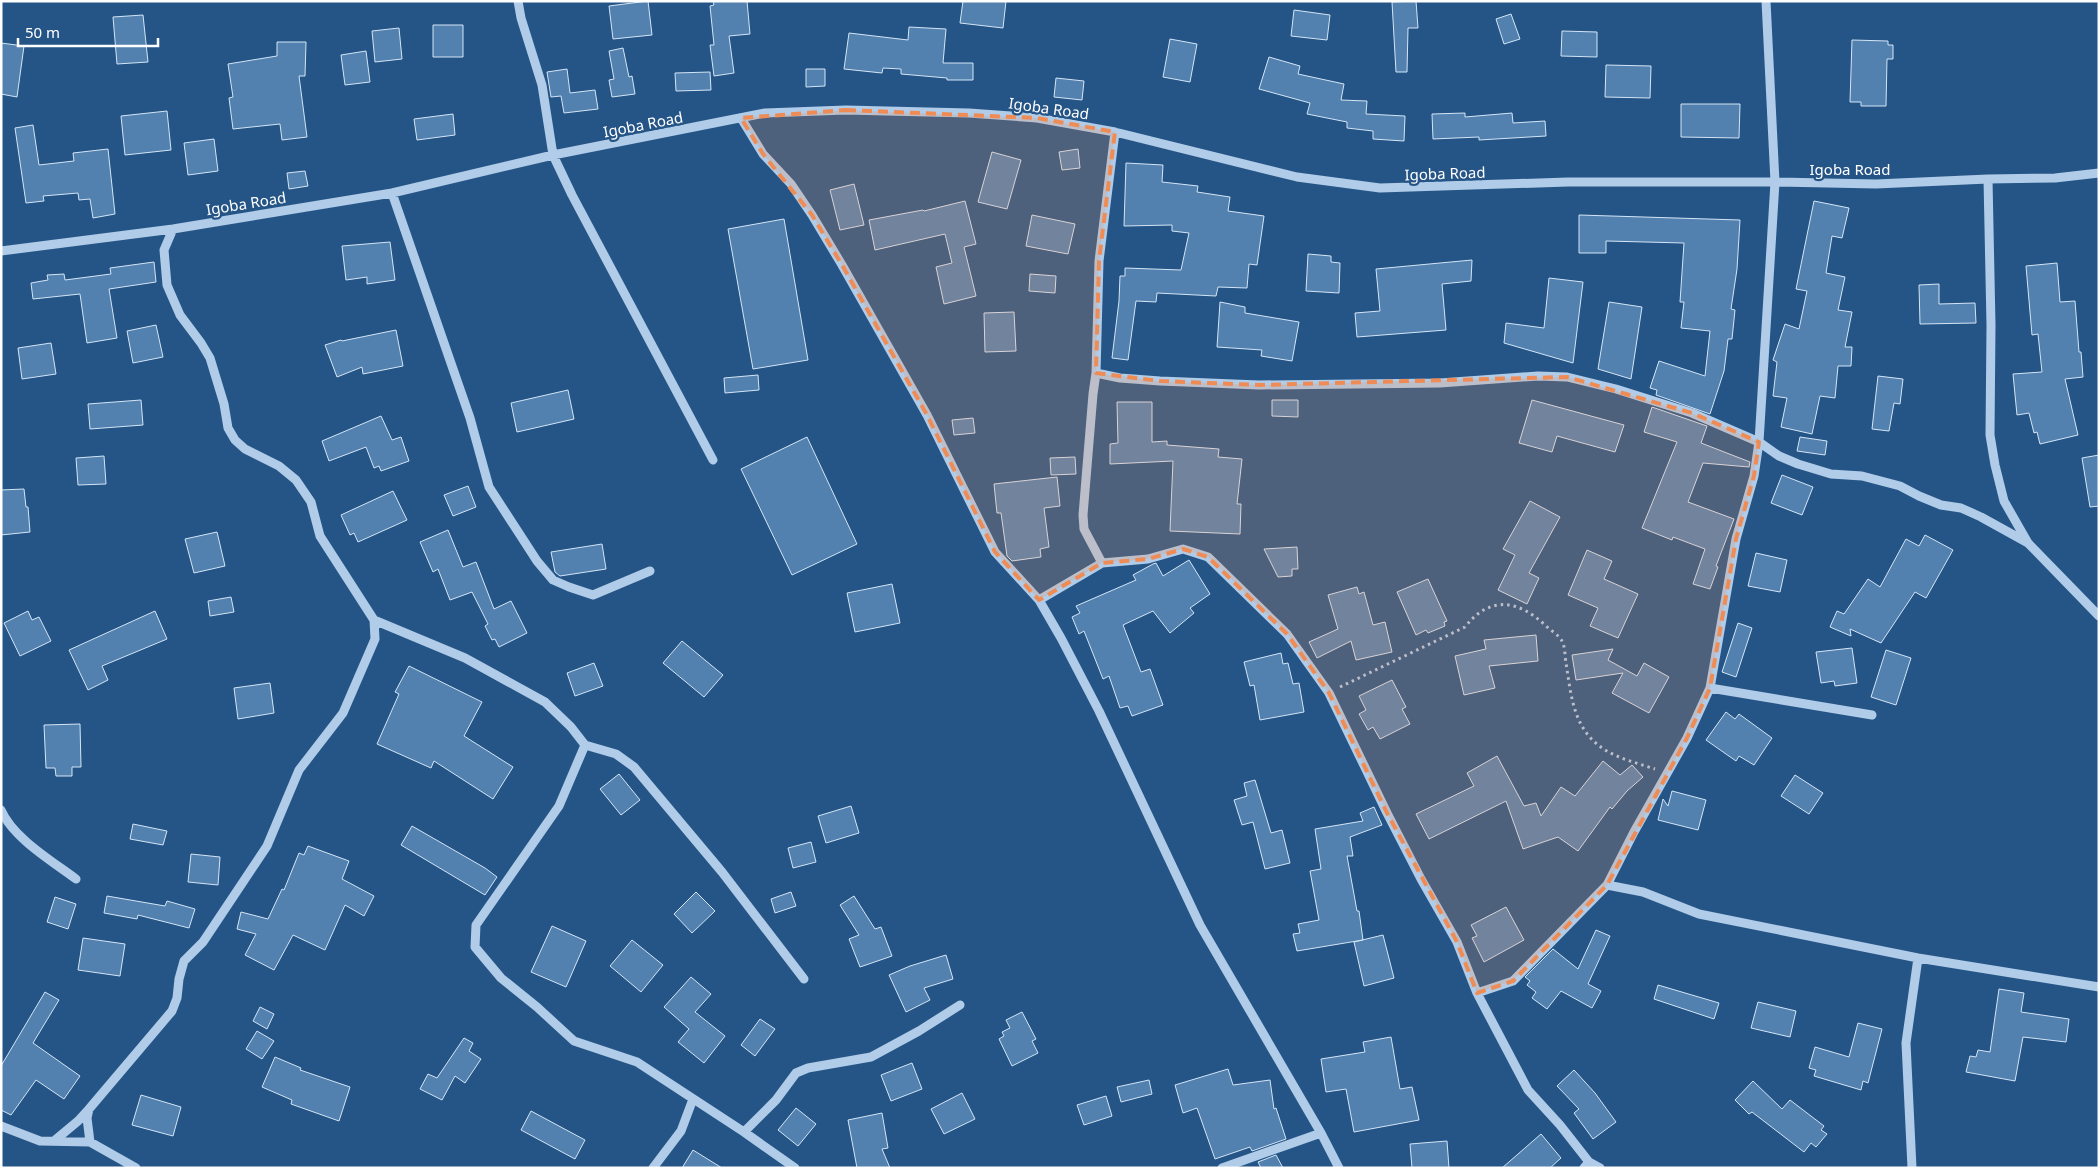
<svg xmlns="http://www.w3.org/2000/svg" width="2100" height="1169" viewBox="0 0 2100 1169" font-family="'Noto Sans',sans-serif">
  <rect width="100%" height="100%" fill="#255586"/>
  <path fill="#5281af" stroke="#d4e5f6" d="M648 1 652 35 613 39 609 6Z
    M713 1H747L750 34 729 36 734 73 714 76 710 45H714L710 6 714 5Z
    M963 1H1006L1003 28 960 23Z
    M1416 1 1418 28H1408L1407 72H1396L1392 2Z
    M1294 10 1330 15 1327 40 1291 36Z
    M1511 14 1520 39 1504 44 1496 19Z
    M143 15 148 62 117 64 113 17Z
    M433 25H463V57H433Z
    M909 27 946 29 943 63H973V80H947V78L901 74V69L883 68 882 73 844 69 849 33 908 40Z
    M399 28 402 59 375 62 372 31Z
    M1562 31 1597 32V57L1561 56Z
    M1170 39 1197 44 1190 82 1163 77Z
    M1852 40 1888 41V45H1893V59H1887L1886 106H1861V102H1850Z
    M277 42H306L305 76H299L307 137 282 140 280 124 233 129 229 98 233 97 228 64 277 56Z
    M1 43 24 46 17 97 1 94Z
    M623 48 629 77 632 76 635 94 612 97 609 80 614 79 609 51Z
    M366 51 370 82 345 85 341 55Z
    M1269 57 1300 66 1298 74 1344 84 1341 100 1367 101 1366 114 1405 116 1404 141 1373 139V131L1347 128V122L1307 114 1310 103 1259 89Z
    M1606 65 1651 66 1650 98 1605 97Z
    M567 69 570 93 595 90 598 109 564 113 561 96 551 97 547 72Z
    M806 69H825V86L806 87Z
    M710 72 711 90 676 91 675 73Z
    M1056 78 1084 81 1082 100 1054 97Z
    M1681 104H1740L1739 138 1681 137Z
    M167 111 171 150 125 155 121 116Z
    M1465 113V117L1512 113 1513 123 1545 121 1546 136 1479 140V137L1433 139 1432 114Z
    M453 114 455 135 417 140 414 119Z
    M33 125 39 165 74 161 73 153 108 149 115 214 93 218 90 199 79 200 78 193 43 196 44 201 26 203 15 128Z
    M214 139 218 171 188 175 184 143Z
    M1078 149 1080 168 1062 170 1059 152Z
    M992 152 1021 160 1007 209 978 202Z
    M1126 163 1163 165 1162 182 1198 186 1197 192 1230 197 1228 211 1264 216 1257 265 1249 264 1247 288 1218 287 1216 296 1157 293 1156 302 1136 301 1128 360 1112 358 1119 301 1120 276H1125V268L1181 270 1189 233 1172 231V225L1124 226Z
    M305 171 308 186 289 189 287 173Z
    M854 184 864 225 840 230 830 190Z
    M965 201 976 244 964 247 976 296 944 304 936 267 952 263 945 234 875 250 869 220 923 210 924 211Z
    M1814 201 1849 208 1842 238 1832 236 1826 273 1845 277 1838 310 1852 312 1845 347H1852L1851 366H1838L1835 398 1820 396 1812 434 1781 427 1787 398 1773 396 1777 362 1773 360 1785 324 1799 329 1807 291 1796 289Z
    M1032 215 1075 224 1068 254 1026 246Z
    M1579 215 1740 220 1737 269 1731 309 1735 310 1732 339H1728L1724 371 1710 414 1656 395 1657 390 1650 388 1659 361 1705 376 1710 331 1681 328 1684 302H1680L1684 243 1606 241V253H1579Z
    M784 219 808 360 753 369 728 229Z
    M390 242 395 280 367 284V277L346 280 342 246Z
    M1308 254 1331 256V262L1340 263 1339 293 1306 291Z
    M1472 260 1471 281 1442 284 1446 330 1357 337 1355 313 1380 311 1376 269Z
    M154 262 156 282 109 289 117 338 87 343 80 294 33 299 31 283 48 280 47 275 64 274 65 280 111 274 110 268Z
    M2057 263 2060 302 2075 301 2079 352H2081L2083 377 2065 379 2078 435 2040 444 2037 432 2034 433 2029 413 2017 415 2013 374 2042 372 2038 334 2032 335 2026 266Z
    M1030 274 1056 276 1055 293 1029 291Z
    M1549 278 1583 282 1573 363 1504 343 1506 323 1544 328Z
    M1939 284V304L1975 303 1976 323 1920 324 1919 285Z
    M1220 302 1245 307V313L1299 322 1292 361 1261 356 1262 350 1217 347Z
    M1609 302 1642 307 1631 379 1598 369Z
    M1014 312 1016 351 985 352 984 313Z
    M156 325 163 357 133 363 127 331Z
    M396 330 403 366 363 374 362 367 337 377 325 345 341 340 342 341Z
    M51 343 56 374 22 379 18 348Z
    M758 375 759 390 725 393 724 378Z
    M1878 376 1903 379 1900 404 1894 403 1889 431 1872 429Z
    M568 390 574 419 517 432 511 403Z
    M141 400 143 425 90 429 88 404Z
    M1272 400H1298V417L1272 416Z
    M1532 400 1624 425 1615 452 1557 436 1552 452 1519 443Z
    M1117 402H1152V442L1167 441V445L1219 449 1218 457 1242 459 1237 504H1241L1240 534 1170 531 1173 461 1110 464V444L1118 443Z
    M1652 407 1707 426 1701 443 1750 462 1749 467 1703 463 1688 502 1734 519 1716 566 1718 567 1710 589 1693 584 1705 549 1673 537 1672 540 1642 528 1677 442 1644 432Z
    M381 416 392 440 401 437 409 461 381 471 379 466 374 468 366 447 329 461 322 441Z
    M973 418 975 433 954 435 952 420Z
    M807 437 857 544 792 575 741 469Z
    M1800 437 1827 441 1825 455 1797 451Z
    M2099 455V506L2090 507 2082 458Z
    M104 456 106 484 78 485 76 458Z
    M1075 457 1076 474 1051 475 1050 458Z
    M1782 475 1813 487 1802 515 1771 503Z
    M1057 477 1060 506 1044 508 1049 547 1040 549 1041 557 1012 561 1007 556 1001 513H997L994 484Z
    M468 486 476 507 453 516 444 495Z
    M24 489 26 507H28L30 532 1 535V490Z
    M393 491 407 520 358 542 354 533 350 535 341 515Z
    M1530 501 1560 517 1529 573 1539 578 1527 604 1498 590 1515 555 1503 549Z
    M448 530 463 567 476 562 494 609 511 601 527 633 499 647 495 639 492 640 485 626 488 624 472 592 450 600 438 569 433 572 420 542Z
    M217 532 225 566 194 573 185 539Z
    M1925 535 1953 550 1926 598 1915 592 1881 643 1850 629 1851 636 1830 627 1837 611 1844 614 1868 579 1880 587 1906 539 1919 546Z
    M602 544 606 569 560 576 555 572 551 552Z
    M1297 547 1298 569H1292V576L1278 577 1264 549Z
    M1587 550 1612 561 1604 579 1638 594 1618 638 1590 626 1598 608 1568 595Z
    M1756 553 1787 560 1780 592 1748 586Z
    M1189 560 1210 594 1190 608 1194 613 1170 633 1153 611 1123 625 1141 672 1150 669 1163 705 1132 716 1128 706 1120 708 1109 676 1103 679 1084 631 1079 634 1072 617 1080 613 1076 606 1136 580 1133 575 1153 564 1156 563 1163 576Z
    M1428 579 1447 621 1444 622 1445 626 1428 633 1426 630 1416 635 1397 592Z
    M892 584 900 623 855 632 847 593Z
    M1357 587 1359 594 1364 592 1373 625 1385 622 1392 652 1356 660 1351 641 1317 658 1309 642 1338 629 1328 595Z
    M231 597 234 612 210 616 208 601Z
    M28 611 32 620 39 617 51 641 20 656 4 623Z
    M155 611 167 639 102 666 108 680 88 690 69 650Z
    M1738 623 1752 628 1736 677 1722 672Z
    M1536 635 1538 661 1489 666 1495 688 1464 695 1455 656 1486 649 1484 640Z
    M682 641 723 675 704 697 663 663Z
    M1852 648 1857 683 1835 686 1834 681 1821 683 1816 652Z
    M1613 649 1608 660 1637 676 1644 663 1669 677 1649 713 1612 693 1623 673 1576 680 1572 655Z
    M1886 650 1911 658 1896 705 1871 697Z
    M1281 653 1283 664 1288 663 1293 684 1299 683 1304 712 1260 720 1254 685 1250 686 1244 662Z
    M594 663 603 686 575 696 567 673Z
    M409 666 482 702 464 736 513 767 493 799 434 761 431 768 377 744 399 694 395 692Z
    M1392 680 1406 707 1402 709 1410 724 1380 739 1373 727 1368 730 1359 714 1366 710 1359 696Z
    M270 683 274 713 238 719 234 688Z
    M1726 712 1735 719 1739 714 1772 738 1754 765 1739 756 1736 761 1706 740Z
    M80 724 81 767H72V776H56L55 768H46L44 725Z
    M1497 756 1524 806 1536 803 1541 816 1561 787 1575 796 1603 761 1620 775 1632 765 1643 777 1627 791 1612 809 1610 807 1578 851 1558 837 1523 849 1506 801 1429 839 1416 814 1474 786 1467 773Z
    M619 774 640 800 621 815 600 789Z
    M1795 775 1823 793 1809 814 1781 796Z
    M1255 780 1271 833 1282 830 1290 863 1265 869 1253 822 1242 825 1234 800 1247 796 1244 783Z
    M1672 791 1706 800 1698 830 1658 820 1663 799 1668 806Z
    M851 806 859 833 826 843 818 816Z
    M1374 807 1382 825 1350 837 1353 856H1347L1357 911H1359L1363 940 1297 951 1293 934 1300 933 1298 924 1319 920 1310 871 1321 869 1315 829 1363 821 1360 813Z
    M133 824 167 831 163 845 130 839Z
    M412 826 485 868 497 877 485 895 401 845Z
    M811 842 816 862 793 868 788 848Z
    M308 846 349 861 342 879 374 896 364 916 345 905 325 950 293 935 274 970 245 955 256 934 237 929 241 912 268 919 282 889 284 890 299 853 304 855Z
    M191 854 220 857 218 885 188 882Z
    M696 892 715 911 692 933 674 914Z
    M791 892 796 906 775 913 771 899Z
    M107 896 165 906 167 901 195 909 189 928 138 915 137 919 104 913Z
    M854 896 875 929 881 927 892 956 860 967 849 939 859 935 840 905Z
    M55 897 76 904 68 929 47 922Z
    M1506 907 1524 940 1484 962 1472 938 1477 936 1471 925Z
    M552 926 586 941 566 987 531 972Z
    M1596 930 1610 936 1588 984 1601 991 1592 1008 1561 991 1547 1009 1532 998 1536 992 1527 985 1530 981 1525 977 1553 949 1578 969Z
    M1383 935 1394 978 1364 986 1354 942Z
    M83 938 125 944 120 976 78 970Z
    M632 940 663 965 641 992 610 966Z
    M946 955 953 979 924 988 930 1000 906 1012 889 975 910 966Z
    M691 977 711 994 695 1012 725 1036 704 1063 678 1042 689 1029 664 1007Z
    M1658 985 1719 1003 1714 1019 1654 999Z
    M1999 989 2024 993 2021 1012 2069 1019 2066 1042 2023 1037 2015 1081 1966 1072 1970 1056 1976 1057 1978 1050 1990 1052Z
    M45 992 59 1000 33 1043 80 1076 64 1099 36 1080 11 1115 1 1110V1066Z
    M1758 1002 1796 1011 1790 1037 1751 1028Z
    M260 1007 274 1014 267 1029 253 1021Z
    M1022 1012 1036 1039 1032 1041 1038 1053 1012 1066 999 1039 1004 1036 1002 1032 1010 1028 1006 1020Z
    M760 1019 775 1029 755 1056 741 1045Z
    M1858 1023 1882 1029 1868 1083 1863 1081 1861 1090 1814 1076 1816 1070 1809 1068 1815 1047 1849 1057Z
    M257 1031 274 1041 262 1059 246 1049Z
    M1391 1037 1400 1089 1412 1087 1419 1120 1354 1132 1346 1089 1326 1092 1321 1059 1365 1052 1363 1042Z
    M464 1038 473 1043 469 1051 481 1059 465 1083 455 1076 442 1100 420 1089 428 1074 437 1078Z
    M275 1057 301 1068 300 1070 350 1087 339 1121 291 1104 292 1100 262 1087Z
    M912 1063 922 1089 891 1101 881 1075Z
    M1228 1069 1233 1085 1270 1080 1274 1109 1276 1108 1286 1139 1252 1151 1250 1147 1215 1159 1197 1108 1183 1113 1175 1085Z
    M1574 1070 1595 1093 1616 1122 1593 1139 1574 1113 1579 1109 1557 1086Z
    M1149 1080 1152 1094 1121 1102 1117 1087Z
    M1753 1081 1782 1109 1790 1100 1824 1126 1821 1130 1827 1134 1816 1147 1811 1143 1804 1152 1752 1112 1749 1114 1735 1100Z
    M962 1093 975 1119 944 1134 931 1109Z
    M141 1095 181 1107 173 1136 132 1125Z
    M1106 1096 1112 1116 1084 1125 1077 1105Z
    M796 1108 816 1124 798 1146 778 1130Z
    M531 1111 585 1140 575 1159 521 1130Z
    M882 1113 888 1148 882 1149 890 1168H857L848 1120Z
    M1541 1134 1561 1158 1550 1168H1502Z
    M1447 1141 1449 1168H1412L1410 1144Z
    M693 1150 722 1168H682Z
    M1276 1155 1283 1168H1261L1258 1162Z"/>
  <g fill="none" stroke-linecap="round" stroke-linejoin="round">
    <path stroke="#b0cce8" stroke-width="3" stroke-dasharray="2.5 4" stroke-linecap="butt" d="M1340 687 1465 627C1490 595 1518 600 1545 625 1550 630 1559 635 1562 641 1565 646 1565 657 1566 663 1570 688 1572 715 1588 735 1605 756 1631 761 1655 769"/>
    <path stroke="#b0cce8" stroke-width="9" d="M518 1 521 18 542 85 553 155 572 195 713 460
      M741 118 763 154 791 184 812 215 842 265 927 415 995 552 1039 600 1061 638 1099 711 1200 925 1321 1133 1339 1168
      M1115 132 1099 261 1096 373 1093 394 1083 515 1084 529 1102 563 1148 559 1183 549 1208 557 1287 634 1329 693 1387 813 1421 879 1457 942 1477 993 1528 1090 1560 1125 1589 1162 1584 1168
      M1988 179 1991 325 1990 435 1995 465 2004 501 2028 543 2099 616
      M392 193 470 418 489 487 537 561 553 580 569 587 593 595 650 571
      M1 251 173 229 392 193 553 155 765 113 846 110 969 113 1037 118 1115 132 1297 177 1380 188 1568 182H1775L1876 184 1988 179 2055 178 2099 173
      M1096 373 1120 378 1160 381 1259 385 1440 383 1538 376 1567 377 1616 389 1692 413 1759 442 1779 456 1798 464 1831 474 1862 476 1900 486 1919 496 1941 505 1961 508 1981 517 2028 543
      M1039 600 1102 563
      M374 620 465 658 545 702 571 727 585 745 616 754 634 767 722 872 804 979
      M1710 688 1872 715
      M585 745 559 806 476 925 475 947 501 978 537 1007 574 1041 637 1062 744 1132 795 1168
      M1 810C13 838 52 861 76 879
      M1607 885 1643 892 1699 914 1918 958 2099 987
      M1477 993 1513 981 1607 885 1634 832 1687 738 1710 688 1736 539 1754 476 1759 442 1775 182 1766 1
      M1 1126 40 1141 90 1142 136 1168
      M744 1132 776 1100 796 1073 808 1068 871 1057 919 1031 960 1005
      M54 1141 78 1121 89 1109
      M90 1142 87 1118 89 1109 172 1011 177 998 179 979 184 961 203 942 267 846 299 770 343 713 375 639 374 620 320 536 311 502 296 480 279 466 245 449 235 440 228 428 224 404 210 358 201 343 180 315 167 285 164 250 173 229
      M1589 1162 1600 1168
      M653 1168 681 1131 693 1099
      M1222 1168 1321 1133
      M1912 1168 1906 1043 1918 958"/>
  </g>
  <path fill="#ef8b55" fill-opacity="0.2" stroke="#ef8b55" stroke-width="4" stroke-dasharray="10 6" stroke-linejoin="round" d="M846 110 1037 118 1115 132 1099 261 1096 373 1160 381 1259 385 1567 377 1692 413 1759 442 1754 476 1736 539 1710 688 1687 738 1607 885 1513 981 1477 993 1457 942 1387 813 1329 693 1287 634 1208 557 1183 549 1148 559 1102 563 1039 600 995 552 927 415 842 265 812 215 763 154 741 118Z"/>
  <g text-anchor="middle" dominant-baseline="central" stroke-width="4.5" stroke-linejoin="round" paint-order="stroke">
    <g font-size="15" fill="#fff" stroke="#255586">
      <text transform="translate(1049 108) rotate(8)">Igoba Road</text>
      <text transform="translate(643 124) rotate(-11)">Igoba Road</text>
      <text x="1850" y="169">Igoba Road</text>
      <text transform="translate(1445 173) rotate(-2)">Igoba Road</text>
      <text transform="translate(246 203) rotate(-9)">Igoba Road</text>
    </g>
  </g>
  <rect width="2100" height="1169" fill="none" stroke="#ffffff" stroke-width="5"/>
  <path d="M18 38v8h140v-8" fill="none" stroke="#ffffff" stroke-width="2.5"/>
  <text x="25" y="38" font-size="15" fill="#ffffff" stroke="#255586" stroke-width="4" paint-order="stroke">50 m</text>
</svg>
